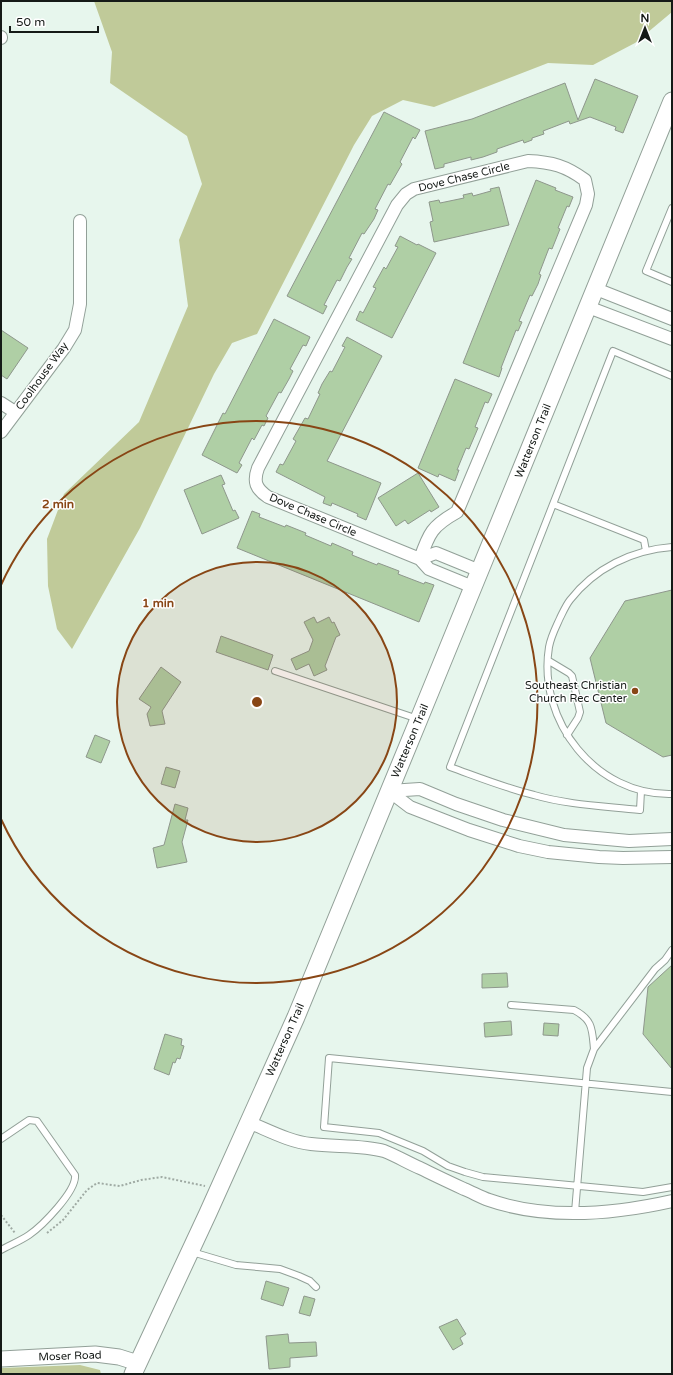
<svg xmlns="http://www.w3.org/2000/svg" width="673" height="1375" viewBox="0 0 673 1375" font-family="'Varela Round',sans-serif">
  <rect width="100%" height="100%" fill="#e7f6ed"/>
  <path fill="#c0ca99" d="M94 1H672V12L635 43 593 65 548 63 434 107 403 100 372 116 354 145 257 334 232 343 214 374 140 528 72 649 57 629 48 586 47 539 64 494 139 422 188 306 179 240 202 184 187 136 110 83 112 52Z
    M80 1365 100 1370 101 1374H1V1368Z"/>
  <path fill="#afcfa5" stroke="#8e978c" d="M595 79 638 96 623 133 615 130 616 127 590 117 570 124 569 121 543 131 544 134 532 138V140L524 143 523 140 497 149V152L483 157 471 160V157L444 164V167L435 169 425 131 472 119 565 83 578 120Z
    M384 112 420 130 415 139 413 137 400 162 402 164 390 185 388 184 375 209 378 210 374 219 364 234 362 233 349 258 352 259 347 267 340 281 337 280 324 305 327 306 323 314 287 296Z
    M536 180 556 188 555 190 573 197 569 207 567 206 558 228 560 229 552 249 549 248 539 274 541 275 538 284 532 296 530 295 519 321 522 322 518 331 516 330 501 368H502L499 377 463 363Z
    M499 187 509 225 434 242 430 222 433 221 429 202 439 200 440 203 464 198 463 195 472 193 473 196 491 191 490 189Z
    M400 236 417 245 418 244 436 253 392 338 356 320 360 311 363 313 376 288 373 287 384 267 386 269 398 247 395 246Z
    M274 319 310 337 306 346 303 345 290 369 293 371 289 379 281 393 279 392 266 416 268 418 264 426 262 425 254 440 252 438 239 463 242 465 237 473 202 455 223 413 225 414Z
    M1 330 28 348 7 379 1 375Z
    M347 337 382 356 327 461 381 483 366 520 357 516 358 514 332 503 331 506 323 503 325 497 276 472 280 464 283 465 296 441 293 439 305 418 308 419 320 394 318 393 322 384 330 371 332 372 345 347 342 346Z
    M455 379 492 394 488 403 485 402 475 427 478 428 469 449 466 448 457 470H459L455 481 439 474 438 477 418 468Z
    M418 473 439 507 431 512 430 510 408 524 405 520 396 526 378 498Z
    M221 475 225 484 222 485 233 511 235 510 239 518 202 534 184 490Z
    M252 511 260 514 259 517 285 527 286 525 306 533 305 535 331 546 332 543 353 552 352 555 377 565 378 563 399 571 398 574 424 584 425 582 434 585 419 622 237 548Z
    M672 590V755L663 757 606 723 590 658 625 601Z
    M314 617 317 623 329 617 332 623 334 622 340 635 336 637 325 666 327 670 314 676 309 664 296 670 291 659 309 651 313 640 304 622Z
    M221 636 273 655 268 670 216 652Z
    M161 667 181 682 162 711 165 724 150 726 147 714 151 707 139 699Z
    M95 735 110 741 101 763 86 757Z
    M166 767 180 771 175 788 161 784Z
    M175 804 188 808 185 820H188L182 842 187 862 157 868 153 848 164 845Z
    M672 965V1069L643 1034 648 987Z
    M507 973 508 987 482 988V974Z
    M511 1021 512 1035 485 1037 484 1023Z
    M544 1023 559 1024 558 1036 543 1035Z
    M165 1034 182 1039 181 1045 184 1046 180 1059 177 1058 175 1063 173 1062 169 1075 154 1069Z
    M266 1281 289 1288 283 1306 261 1299Z
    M304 1296 315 1299 310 1316 299 1313Z
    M457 1319 466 1334 460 1338 463 1344 453 1350 439 1327Z
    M288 1334 289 1343 316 1342 317 1356 290 1358V1367L269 1369 266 1336Z"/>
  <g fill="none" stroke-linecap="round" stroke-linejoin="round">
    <defs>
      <path id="service" d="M672 208 646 271 672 282
        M553 504 644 540 646 551
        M672 547C632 550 595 568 570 600 566 605 563 612 560 618 556 627 551 636 549 647 537 721 596 796 672 794
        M549 661 569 673 572 676 580 712 578 718 567 735
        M275 671 418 719
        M641 791 640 810C604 806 568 805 534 795 505 788 478 777 450 767L613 351 672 376
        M511 1005 574 1010C593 1020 592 1029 594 1049
        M672 1092 329 1058 324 1127 379 1133 423 1151 448 1166 465 1172 483 1177 643 1192 672 1187
        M1 1139 29 1120 37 1121 75 1175C77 1191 42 1226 29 1235 20 1241 10 1245 1 1250
        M575 1212 587 1068 594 1049 655 969 665 960 672 950
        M192 1252 236 1265 280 1269 299 1276 310 1281 316 1287"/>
      <path id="minor" d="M1 38V37
        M528 161C552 162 566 166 585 180L588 194 586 205 457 512C432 526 429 533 420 559L268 497C256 489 253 482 258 468L397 205 406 194 414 189Z
        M596 289 672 319
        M588 307 672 339
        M1 403 15 412
        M1 432 64 348 75 330 80 304V221
        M473 587 429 569 420 559 436 553 480 571
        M389 791 410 807 469 830 519 846 548 852 599 857 623 858 672 857
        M389 791 420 789 456 804 503 820 564 835 629 841 672 839
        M248 1122C268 1130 290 1142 311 1144 334 1147 363 1145 384 1151 397 1156 408 1163 420 1168 434 1175 449 1182 464 1189 472 1192 480 1197 489 1200 546 1220 614 1214 672 1201"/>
      <path id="tertiary" d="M1 1359 95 1354 119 1357 138 1363"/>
      <path id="secondary" d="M133 1374 208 1213 296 1017 419 719 672 101"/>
    </defs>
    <use href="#service" stroke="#92a098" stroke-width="8"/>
    <use href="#minor" stroke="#92a098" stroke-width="14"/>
    <use href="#tertiary" stroke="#92a098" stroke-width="17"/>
    <use href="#secondary" stroke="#92a098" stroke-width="19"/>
    <path stroke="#9faaa3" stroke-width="2" stroke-dasharray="2 2" stroke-linecap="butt" d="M1 1215 15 1233
      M47 1233 63 1220 87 1190 97 1183 120 1186 141 1180 162 1177 205 1186"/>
    <use href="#service" stroke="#fff" stroke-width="6"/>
    <use href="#minor" stroke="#fff" stroke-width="12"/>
    <use href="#tertiary" stroke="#fff" stroke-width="15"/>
    <use href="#secondary" stroke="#fff" stroke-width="17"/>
  </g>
  <circle cx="257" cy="702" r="140" fill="#884615" fill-opacity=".12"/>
  <g fill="none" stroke="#884615" stroke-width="2">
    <circle cx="257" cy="702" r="140"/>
    <path d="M1 585A281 281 0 1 1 1 819"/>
  </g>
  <circle fill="#884615" stroke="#fff" stroke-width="1.5" cx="635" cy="691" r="4"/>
  <g text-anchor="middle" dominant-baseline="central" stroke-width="3" stroke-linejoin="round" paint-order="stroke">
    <g font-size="11" fill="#151a17" stroke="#fff">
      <text transform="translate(464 177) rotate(-14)">Dove Chase Circle</text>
      <text transform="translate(42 376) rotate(-54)">Coolhouse Way</text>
      <text transform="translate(533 441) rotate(-68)">Watterson Trail</text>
      <text transform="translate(313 515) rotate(23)">Dove Chase Circle</text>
      <text transform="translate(410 741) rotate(-67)">Watterson Trail</text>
      <text transform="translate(285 1040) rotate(-66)">Watterson Trail</text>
      <text transform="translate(70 1356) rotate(-2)">Moser Road</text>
    </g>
    <g font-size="11" fill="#151a17" stroke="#fff" text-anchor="end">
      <text x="627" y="685">Southeast Christian<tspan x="627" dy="13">Church Rec Center</tspan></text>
    </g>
  </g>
  <circle cx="257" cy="702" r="6" fill="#884615" stroke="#fff" stroke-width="2"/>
  <g font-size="12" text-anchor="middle" font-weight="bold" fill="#884615" stroke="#fff" stroke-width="3" stroke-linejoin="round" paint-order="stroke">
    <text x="58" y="508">2 min</text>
    <text x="158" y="607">1 min</text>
  </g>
  <rect width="673" height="1375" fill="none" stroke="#151a17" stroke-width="4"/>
  <g transform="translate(645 28)" stroke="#ffffff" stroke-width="3" paint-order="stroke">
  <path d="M0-3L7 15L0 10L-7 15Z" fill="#151a17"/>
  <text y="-6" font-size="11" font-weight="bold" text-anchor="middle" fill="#151a17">N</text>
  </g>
  <path d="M10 26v6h88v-6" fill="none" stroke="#151a17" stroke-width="2"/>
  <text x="16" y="26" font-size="12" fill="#151a17" stroke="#ffffff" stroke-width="3" paint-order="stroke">50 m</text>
</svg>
